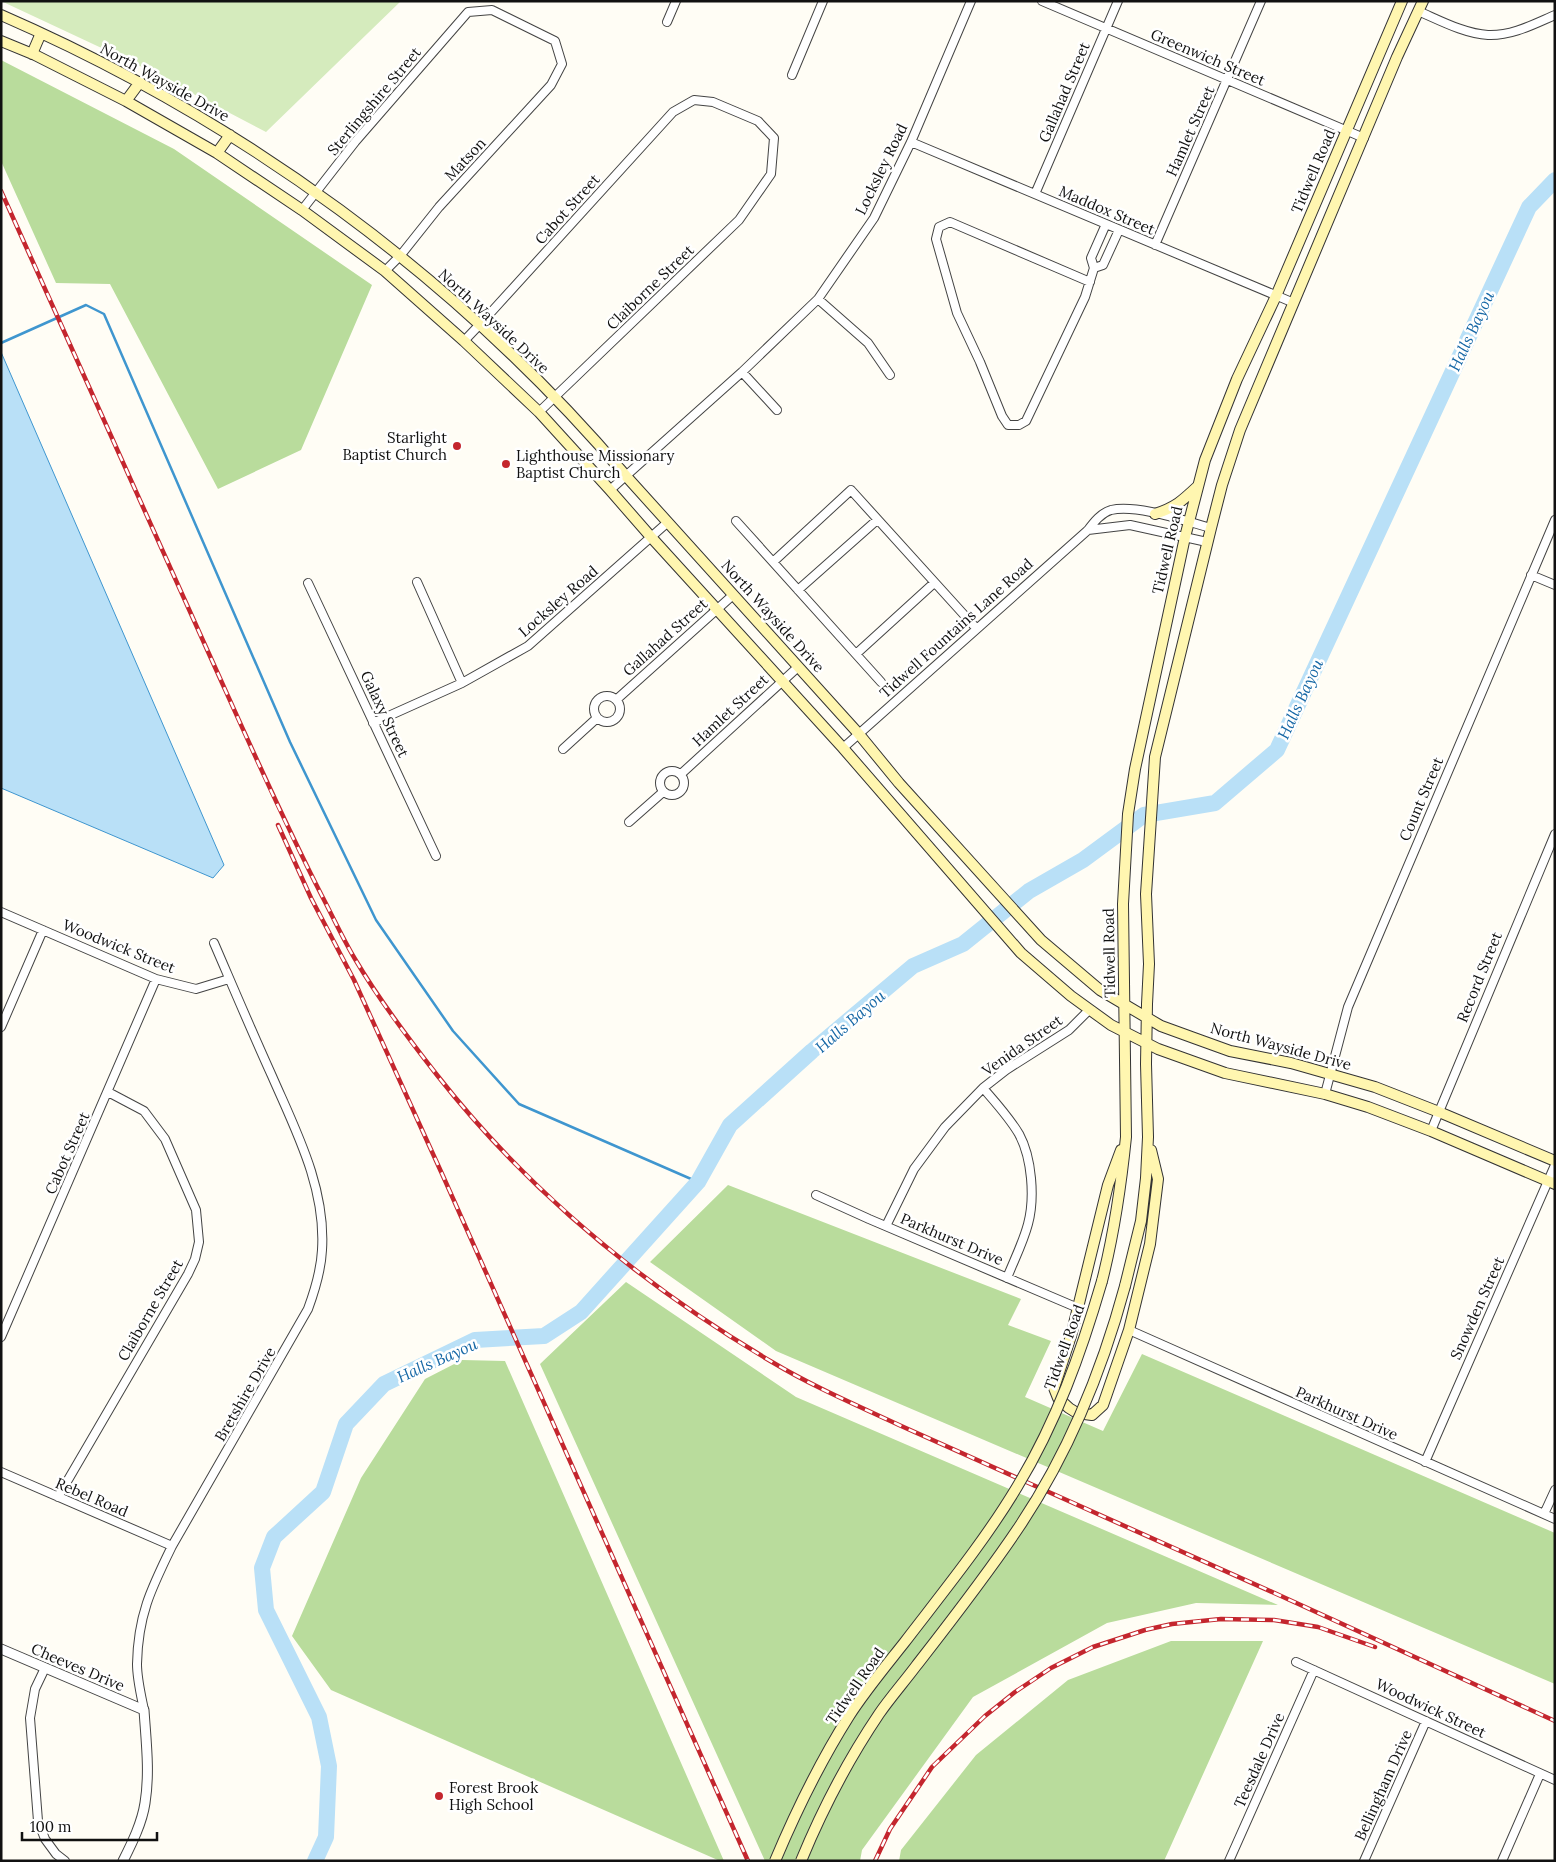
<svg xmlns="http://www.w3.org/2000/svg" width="1556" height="1862" viewBox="0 0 1556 1862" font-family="Lora,serif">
  <rect width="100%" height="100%" fill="#fffdf5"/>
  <path fill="#d5ebbd" d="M1 1H401L266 132 140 66Z"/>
  <path fill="#b9dc9c" d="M1 60 174 149 372 285 301 450 218 489 110 284 56 283 1 161Z
    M728 1185 1021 1299 1008 1325 1051 1341 1025 1397 1103 1431 1142 1354 1555 1533V1684L776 1351 650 1262Z
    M626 1282 796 1397 1278 1605 1196 1603 1107 1623 973 1697 862 1850 860 1861H765L540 1364Z
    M462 1360 505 1361 724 1861H720L331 1690 292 1636 361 1478 425 1379Z
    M1171 1641H1263L1164 1861H899L901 1850 976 1755 1068 1680Z"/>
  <path fill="#b9e0f7" stroke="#3f96cf" d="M1 352 224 865 213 878 1 788Z"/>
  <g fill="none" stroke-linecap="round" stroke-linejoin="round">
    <path stroke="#3f96cf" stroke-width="2.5" d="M1 343 86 305 104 314 290 742 376 920 453 1031 519 1104 698 1182"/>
    <path stroke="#b9e0f7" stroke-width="16" d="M315 1861 326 1837 329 1766 319 1717 266 1610 262 1568 274 1537 323 1492 346 1424 384 1384 475 1340 544 1336 581 1312 698 1182 730 1125 812 1051 913 966 963 944 1029 891 1083 860 1144 815 1215 803 1277 750 1529 207 1555 180"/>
    <defs>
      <path id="minor" d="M1042 1 1364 138
        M1418 11C1439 20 1465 34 1488 35 1512 36 1534 24 1555 15
        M667 22 676 1
        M792 75 823 1
        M911 142 1294 303
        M1035 194 1118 1
        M302 210 355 142 468 12 492 10 555 41 562 64 551 85 439 207 400 256 385 271
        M1155 245 1261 1
        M1094 268 1103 265 1119 230
        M1090 282 950 222 939 227 936 239 957 313 980 362 1002 416 1008 425H1019L1026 421 1085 297 1094 268 1091 258 1106 224
        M818 299 868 343 890 375
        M464 341 484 320 673 112 694 100 713 102 758 121 774 138 771 174 739 220 539 412
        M742 372 777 410
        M610 490 742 372 818 299 874 218 911 142 971 1
        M736 521 881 682
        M1088 530 1130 525 1207 542
        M773 562 851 490 976 628
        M1531 575 1555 585
        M417 582 462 683
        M308 583 436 856
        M798 590 877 520
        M856 654 934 583
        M594 709a13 13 0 1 1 26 0a13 13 0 1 1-26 0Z
        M616 700 733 595
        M373 723 462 683 528 646 668 522
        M843 748 1088 530C1094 522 1101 513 1111 510 1137 504 1185 521 1211 528
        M563 749 597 718
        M660 783a12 12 0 1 1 24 0a12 12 0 1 1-24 0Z
        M681 774 798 667
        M629 822 663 792
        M1 912 156 979 196 989 229 979
        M1 1027 43 930
        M983 1088C996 1103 1009 1117 1019 1134 1032 1158 1035 1198 1028 1224 1023 1243 1014 1260 1007 1278
        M1325 1094 1348 1007 1555 520
        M1431 1131 1555 834
        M816 1195 869 1219 1078 1308
        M886 1226 914 1169 945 1127 983 1088 1006 1070 1069 1030 1089 1010
        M1129 1330 1555 1519
        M1 1337 156 979
        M1425 1462 1555 1165
        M1 1472 172 1546
        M58 1497 188 1274 195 1259 199 1242 196 1210 165 1139 144 1111 108 1092
        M1544 1514 1555 1490
        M1296 1662 1555 1780
        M45 1668 35 1689 30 1718 38 1821 45 1839 56 1854 65 1861
        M144 1710C141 1695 137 1679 137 1664 138 1615 151 1589 172 1546L308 1309C315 1290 321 1271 322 1250 326 1188 296 1131 272 1076 252 1032 233 987 214 943
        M1229 1861 1314 1670
        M1364 1861 1426 1721
        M1502 1861 1540 1774"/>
      <path id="tertiary" d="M1 1649 144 1710C146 1741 150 1772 145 1803 142 1823 132 1843 123 1861"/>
      <path id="secondary" d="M1 15C240 119 457 277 626 476L858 733 899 783 1041 940 1100 990 1161 1026 1194 1038 1230 1051 1291 1063 1375 1087 1439 1112 1555 1161
        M1 41 35 55 126 101 217 153 302 210 385 271 464 341 539 412 610 490 651 537 843 748 1021 953 1071 996 1111 1025 1158 1049 1225 1073 1325 1094 1368 1107 1431 1131 1555 1184
        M32 54 41 33
        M126 101 140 82
        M217 153 230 135
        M1155 514C1176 507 1182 501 1198 486
        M1121 1150 1108 1185 1071 1336 1054 1388 1058 1398 1069 1408 1077 1413 1092 1415 1103 1405 1129 1330 1150 1244 1158 1179 1151 1150
        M1102 1281C1114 1234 1121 1186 1126 1137L1123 904 1128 814 1135 769 1185 537 1205 460 1237 379 1276 296 1402 1
        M1125 1286 1141 1221 1146 1178 1148 1137 1146 1064 1147 1004 1149 964 1146 894 1155 757 1211 528 1222 485 1240 430 1397 57 1423 1"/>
    </defs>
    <use href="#minor" stroke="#444" stroke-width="10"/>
    <use href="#tertiary" stroke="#444" stroke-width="11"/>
    <use href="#secondary" stroke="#333" stroke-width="12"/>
    <use href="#minor" stroke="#fff" stroke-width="8"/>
    <use href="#tertiary" stroke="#fff" stroke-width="9"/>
    <use href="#secondary" stroke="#fff6b0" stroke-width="10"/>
    <defs>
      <path id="rail" d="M1 191C69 342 137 494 205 645 243 729 280 814 322 896 333 917 343 939 355 959 379 1000 408 1038 437 1075 528 1191 645 1287 772 1362 812 1386 856 1405 899 1425L1281 1596 1555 1721
        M278 825 311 898 354 980 443 1176 748 1861
        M875 1861 890 1829 932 1767 985 1716 1015 1692 1051 1668 1093 1647 1145 1630 1172 1624 1221 1619 1274 1620 1318 1627 1375 1647"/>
    </defs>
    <use href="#rail" stroke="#c4262e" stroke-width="4.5"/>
    <use href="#rail" stroke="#fff" stroke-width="2.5" stroke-dasharray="8" stroke-linecap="butt"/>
    <defs>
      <path id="secondary-bridge" d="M775 1861C796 1811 820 1762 849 1716 865 1691 885 1667 904 1643 943 1592 984 1542 1017 1487 1056 1423 1081 1353 1102 1281
        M801 1861C822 1810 848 1760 879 1714 890 1698 904 1682 916 1666 951 1621 987 1575 1019 1527 1068 1454 1102 1371 1125 1286"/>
    </defs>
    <use href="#secondary-bridge" stroke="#333" stroke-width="12" stroke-linecap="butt"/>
    <use href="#secondary-bridge" stroke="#fff6b0" stroke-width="10"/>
  </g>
  <g fill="#c4262e" stroke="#fff" stroke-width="2">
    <circle cx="457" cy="446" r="5"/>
    <circle cx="506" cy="464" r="5"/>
    <circle cx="439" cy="1796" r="5"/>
  </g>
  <g text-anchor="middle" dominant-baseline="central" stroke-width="5" stroke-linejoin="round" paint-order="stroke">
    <g font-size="15" fill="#111" stroke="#fff">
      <text transform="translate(1208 57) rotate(23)">Greenwich Street</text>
      <text transform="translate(165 82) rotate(29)">North Wayside Drive</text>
      <text transform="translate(1064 92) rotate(-67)">Gallahad Street</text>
      <text transform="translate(374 101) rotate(-50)">Sterlingshire Street</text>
      <text transform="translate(1190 131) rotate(-66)">Hamlet Street</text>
      <text transform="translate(465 159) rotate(-47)">Matson</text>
      <text transform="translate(881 169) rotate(-64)">Locksley Road</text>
      <text transform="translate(1313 171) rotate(-67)">Tidwell Road</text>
      <text transform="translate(567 209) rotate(-48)">Cabot Street</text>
      <text transform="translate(1107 210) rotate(23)">Maddox Street</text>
      <text transform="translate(650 287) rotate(-44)">Claiborne Street</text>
      <text transform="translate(494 321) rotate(43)">North Wayside Drive</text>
      <text transform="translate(1167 550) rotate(-77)">Tidwell Road</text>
      <text transform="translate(558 601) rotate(-41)">Locksley Road</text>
      <text transform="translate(773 616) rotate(48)">North Wayside Drive</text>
      <text transform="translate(956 628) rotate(-42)">Tidwell Fountains Lane Road</text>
      <text transform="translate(665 637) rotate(-42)">Gallahad Street</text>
      <text transform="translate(730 710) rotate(-43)">Hamlet Street</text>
      <text transform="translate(385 714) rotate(65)">Galaxy Street</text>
      <text transform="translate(1421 799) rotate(-67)">Count Street</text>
      <text transform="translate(119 946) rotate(22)">Woodwick Street</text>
      <text transform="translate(1109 953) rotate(-91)">Tidwell Road</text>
      <text transform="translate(1479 977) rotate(-68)">Record Street</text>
      <text transform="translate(1022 1045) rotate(-35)">Venida Street</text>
      <text transform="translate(1281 1046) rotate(15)">North Wayside Drive</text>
      <text transform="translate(67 1153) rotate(-66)">Cabot Street</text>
      <text transform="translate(952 1239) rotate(23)">Parkhurst Drive</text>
      <text transform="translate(1477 1308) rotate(-66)">Snowden Street</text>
      <text transform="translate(150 1310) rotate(-60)">Claiborne Street</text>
      <text transform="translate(1064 1347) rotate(-70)">Tidwell Road</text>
      <text transform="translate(245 1394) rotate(-60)">Bretshire Drive</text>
      <text transform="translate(1347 1413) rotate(24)">Parkhurst Drive</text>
      <text transform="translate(92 1497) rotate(23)">Rebel Road</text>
      <text transform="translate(78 1667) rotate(23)">Cheeves Drive</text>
      <text transform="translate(855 1686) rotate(-55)">Tidwell Road</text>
      <text transform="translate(1431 1708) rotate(25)">Woodwick Street</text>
      <text transform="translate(1259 1760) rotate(-66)">Teesdale Drive</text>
      <text transform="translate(1383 1785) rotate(-66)">Bellingham Drive</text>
    </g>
    <g font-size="15" fill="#111" stroke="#fff" text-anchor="start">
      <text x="447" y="437" text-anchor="end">Starlight<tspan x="447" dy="17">Baptist Church</tspan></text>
      <text x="516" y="455">Lighthouse Missionary<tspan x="516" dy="17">Baptist Church</tspan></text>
      <text x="449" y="1787">Forest Brook<tspan x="449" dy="17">High School</tspan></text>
    </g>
    <g font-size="16" font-style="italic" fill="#1768a6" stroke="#fff">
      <text transform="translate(1471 331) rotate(-65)">Halls Bayou</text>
      <text transform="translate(1300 699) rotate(-65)">Halls Bayou</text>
      <text transform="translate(850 1021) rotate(-41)">Halls Bayou</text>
      <text transform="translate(437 1360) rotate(-24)">Halls Bayou</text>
    </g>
  </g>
  <rect width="1556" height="1862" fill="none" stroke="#111111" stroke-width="5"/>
  <path d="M22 1832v8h135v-8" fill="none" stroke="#111111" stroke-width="2.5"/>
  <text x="30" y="1832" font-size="15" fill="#111111" stroke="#ffffff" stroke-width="4" paint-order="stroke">100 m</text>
</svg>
